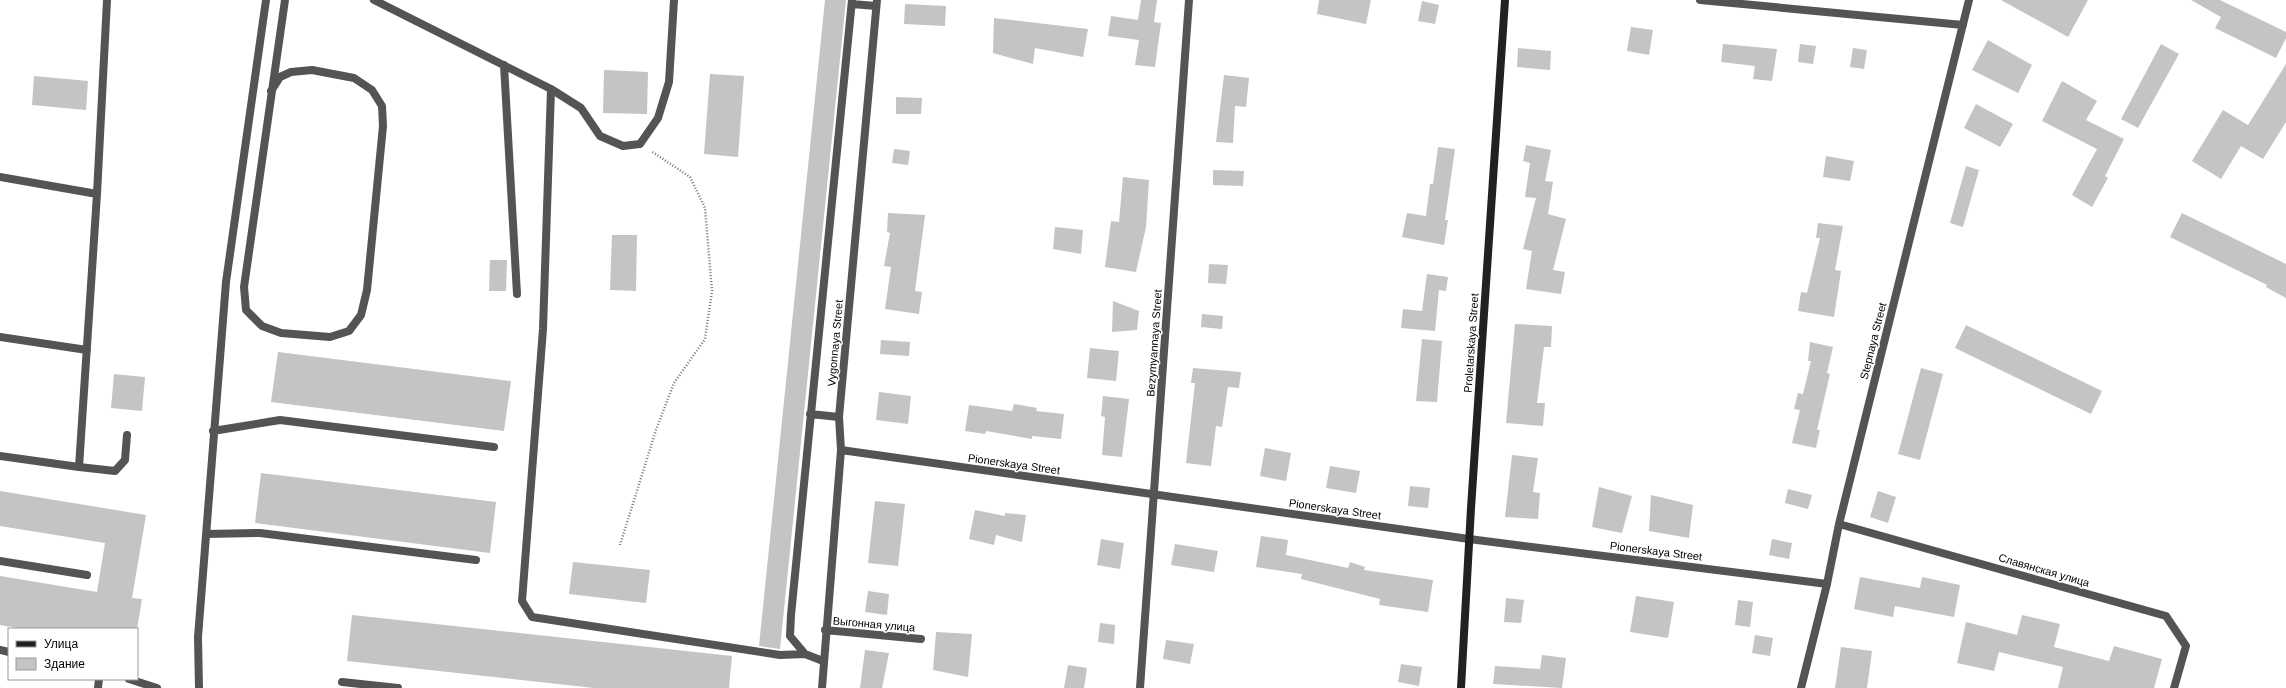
<svg xmlns="http://www.w3.org/2000/svg" width="2286" height="688" viewBox="0 0 2286 688" font-family="Arial,sans-serif">
  <rect width="100%" height="100%" fill="#fff"/>
  <path fill="#c4c4c4" d="M825 0H846L780 649 759 646Z
    M1141 0H1157L1154 22 1161 23 1155 67 1135 65 1139 40 1108 36 1111 16 1138 20Z
    M1319 0H1371L1366 24 1317 14Z
    M2001 0H2088L2068 37Z
    M2191 0H2220L2286 32V38L2276 58 2215 28 2221 17Z
    M1422 1 1439 5 1435 24 1418 21Z
    M905 4 946 6 945 26 904 24Z
    M994 18 1088 29 1083 57 1035 48 1033 64 993 53Z
    M1631 27 1653 30 1649 55 1627 51Z
    M1988 40 2032 65 2018 93 1972 70Z
    M1723 44 1777 49 1772 81 1753 79 1755 66 1721 62Z
    M1800 44 1816 46 1813 64 1798 62Z
    M2161 44 2179 54 2138 128 2121 119Z
    M1518 48 1551 51 1550 70 1517 67Z
    M1853 48 1867 50 1864 69 1850 67Z
    M2286 64V122L2263 159 2241 146 2221 179 2192 161 2223 110 2248 125Z
    M604 70 648 72 647 114 603 113Z
    M710 74 744 76 738 157 704 154Z
    M1224 75 1249 78 1246 107 1235 106 1233 143 1216 142Z
    M34 76 88 81 86 110 32 105Z
    M2062 81 2097 101 2086 120 2124 139 2105 176 2108 178 2092 207 2072 195 2097 149 2042 121Z
    M896 97 922 98 921 114H896Z
    M1976 104 2013 124 2000 147 1964 128Z
    M1526 145 1551 150 1545 181 1553 182 1548 214 1566 219 1553 270 1565 272 1561 294 1526 289 1532 251 1523 249 1536 198 1525 197 1530 163 1523 161Z
    M1438 147 1455 149 1445 220H1448L1444 245 1402 237 1407 213 1426 216 1430 184H1433Z
    M894 149 910 151 908 165 892 163Z
    M1826 156 1854 161 1850 181 1823 177Z
    M1966 166 1979 170 1963 227 1950 223Z
    M1213 170 1244 171 1243 186 1213 185Z
    M1123 177 1149 180 1146 227 1136 272 1105 267 1111 221 1119 222Z
    M888 213 925 215 915 291 922 292 919 314 885 309 891 267 884 266 890 233 887 232Z
    M2182 213 2286 264V298L2266 287 2267 285 2170 237Z
    M1818 223 1843 226 1835 270 1841 271 1834 317 1798 311 1801 292 1807 293 1820 238H1816Z
    M1055 227 1083 230 1081 254 1053 249Z
    M612 235H637L636 291 610 290Z
    M490 260H507L506 291H489Z
    M1209 264 1228 265 1226 284 1208 283Z
    M1427 274 1448 277 1446 291 1439 290 1435 331 1401 328 1403 309 1422 311Z
    M1113 301 1139 311 1137 330 1112 332Z
    M1202 314 1223 316 1222 329 1201 327Z
    M1515 324 1552 326 1551 347H1544L1537 403H1545L1543 426 1506 423Z
    M1966 325 2102 391 2091 414 1955 348Z
    M1422 339 1442 341 1437 402 1416 401Z
    M881 340 910 342 909 356 880 354Z
    M1810 342 1833 347 1827 373 1830 374 1817 430H1820L1816 448 1792 443 1800 410 1794 409 1798 393 1803 394 1811 361H1808Z
    M1090 348 1119 351 1116 381 1087 378Z
    M278 352 511 381 504 431 271 402Z
    M1193 368 1241 372 1239 388 1228 387 1222 427 1216 426 1211 466 1186 463 1195 383H1191Z
    M1921 368 1943 374 1920 460 1898 454Z
    M114 374 145 377 142 411 111 408Z
    M879 392 911 396 908 424 876 420Z
    M1103 396 1129 399 1122 457 1102 455 1105 417 1101 416Z
    M1014 404 1037 408 1036 411 1064 414 1061 439 1032 436V439L986 431 985 434 965 431 969 405 1012 411Z
    M1265 448 1291 453 1286 481 1260 476Z
    M1512 455 1538 458 1533 492 1540 493 1538 519 1505 517Z
    M1330 466 1360 471 1356 493 1326 488Z
    M261 473 496 502 490 553 255 523Z
    M1410 486 1430 488 1428 508 1408 506Z
    M1599 487 1632 496 1622 533 1592 527Z
    M1788 489 1812 495 1808 509 1785 503Z
    M0 491 146 515 132 598 142 599 137 629H23L0 625V576L97 592 105 543 0 526Z
    M1878 491 1896 497 1888 523 1870 517Z
    M1651 495 1693 505 1689 538 1649 531Z
    M875 501 905 504 898 566 868 563Z
    M975 510 1005 516V513L1026 515 1022 542 996 535 994 545 969 539Z
    M1261 536 1288 540 1286 555 1348 568 1350 562 1365 567 1364 570 1433 580 1428 612 1379 605 1380 599 1301 579 1302 574 1256 567Z
    M1101 539 1124 543 1120 569 1097 565Z
    M1772 539 1792 543 1789 559 1769 555Z
    M1175 544 1218 551 1214 572 1171 565Z
    M573 562 650 570 646 603 569 594Z
    M1860 577 1920 588 1922 577 1960 585 1954 617 1895 606 1893 617 1854 609Z
    M868 591 889 594 887 615 865 612Z
    M1636 596 1674 602 1668 638 1630 632Z
    M1506 598 1524 600 1521 623 1504 622Z
    M1738 600 1753 602 1750 627 1735 625Z
    M352 615 732 656 729 688H594L347 661Z
    M2022 615 2060 624 2054 647 2109 661 2114 646 2162 659 2154 688H2058L2063 667 1999 652 1994 671 1957 663 1966 622 2017 635Z
    M1100 623 1115 625 1114 644 1098 642Z
    M936 632 972 634 968 677 933 670Z
    M1755 635 1773 638 1770 656 1752 653Z
    M1166 640 1194 644 1190 664 1163 659Z
    M1841 647 1872 651 1867 688H1835Z
    M865 650 889 653 882 688H860Z
    M1542 655 1566 658 1562 688 1493 684 1495 666 1540 669Z
    M1401 664 1422 667 1419 686 1398 682Z
    M1068 665 1087 668 1084 688H1064Z"/>
  <g fill="none" stroke-linecap="round" stroke-linejoin="round">
    <path stroke="#767676" stroke-width="2.5" stroke-dasharray="1 2" stroke-linecap="butt" d="M620 545 656 430 674 383 705 339 712 291 705 208 690 177 651 151"/>
    <path stroke="#545454" stroke-width="8" d="M374 0 551 89 543 329 522 601 532 617 780 655 805 654 823 661
      M852 4 876 6
      M504 65 517 294
      M551 89 581 108 600 136 623 146 640 144 658 118 669 82 674 0
      M271 91 280 77 291 72 312 70 354 78 372 90 382 106 383 126 367 290 361 315 349 331 330 337 281 333 262 326 246 310 244 287 285 0
      M0 177 97 194 107 0
      M0 337 87 350
      M810 414 839 417
      M213 431 280 420 494 447
      M0 456 79 467 97 194
      M79 467 115 471 125 460 127 435
      M206 534 260 533 476 560
      M0 561 87 575
      M0 650 9 652
      M805 654 790 636 791 615 852 0
      M129 679 157 688
      M342 682 398 688
      M98 688 99 679
      M199 688 198 637 226 282 266 0"/>
    <path stroke="#545454" stroke-width="8" d="M1700 0 1963 25
      M841 450 1469 539 1827 584
      M1839 524 2166 616 2186 646 2174 688
      M825 630 921 639
      M822 688 841 450 839 417 877 0
      M1140 688 1189 0
      M1801 688 1827 584 1839 524 1969 0"/>
    <path stroke="#212121" stroke-width="8" d="M1461 688 1471 508 1505 0"/>
  </g>
  <g text-anchor="middle" dominant-baseline="central" stroke-width="3" stroke-linejoin="round" paint-order="stroke">
    <g font-size="11" fill="#000" stroke="#fff">
      <text transform="translate(1873 341) rotate(-76)">Stepnaya Street</text>
      <text transform="translate(835 343) rotate(-85)">Vygonnaya Street</text>
      <text transform="translate(1154 343) rotate(-86)">Bezymyannaya Street</text>
      <text transform="translate(1471 343) rotate(-86)">Proletarskaya Street</text>
      <text transform="translate(1014 464) rotate(8)">Pionerskaya Street</text>
      <text transform="translate(1335 509) rotate(8)">Pionerskaya Street</text>
      <text transform="translate(1656 551) rotate(7)">Pionerskaya Street</text>
      <text transform="translate(2044 570) rotate(16)">Славянская улица</text>
      <text transform="translate(874 624) rotate(5)">Выгонная улица</text>
    </g>
  </g>
  <rect x="8" y="628" width="130" height="52" fill="#ffffff" stroke="#999999"/>
  <rect x="16" y="641" width="20" height="6" fill="#212121" stroke="#999999"/>
  <text x="44" y="648" font-size="12" fill="#000000">Улица</text>
  <rect x="16" y="658" width="20" height="12" fill="#c4c4c4" stroke="#999999"/>
  <text x="44" y="668" font-size="12" fill="#000000">Здание</text>
</svg>
